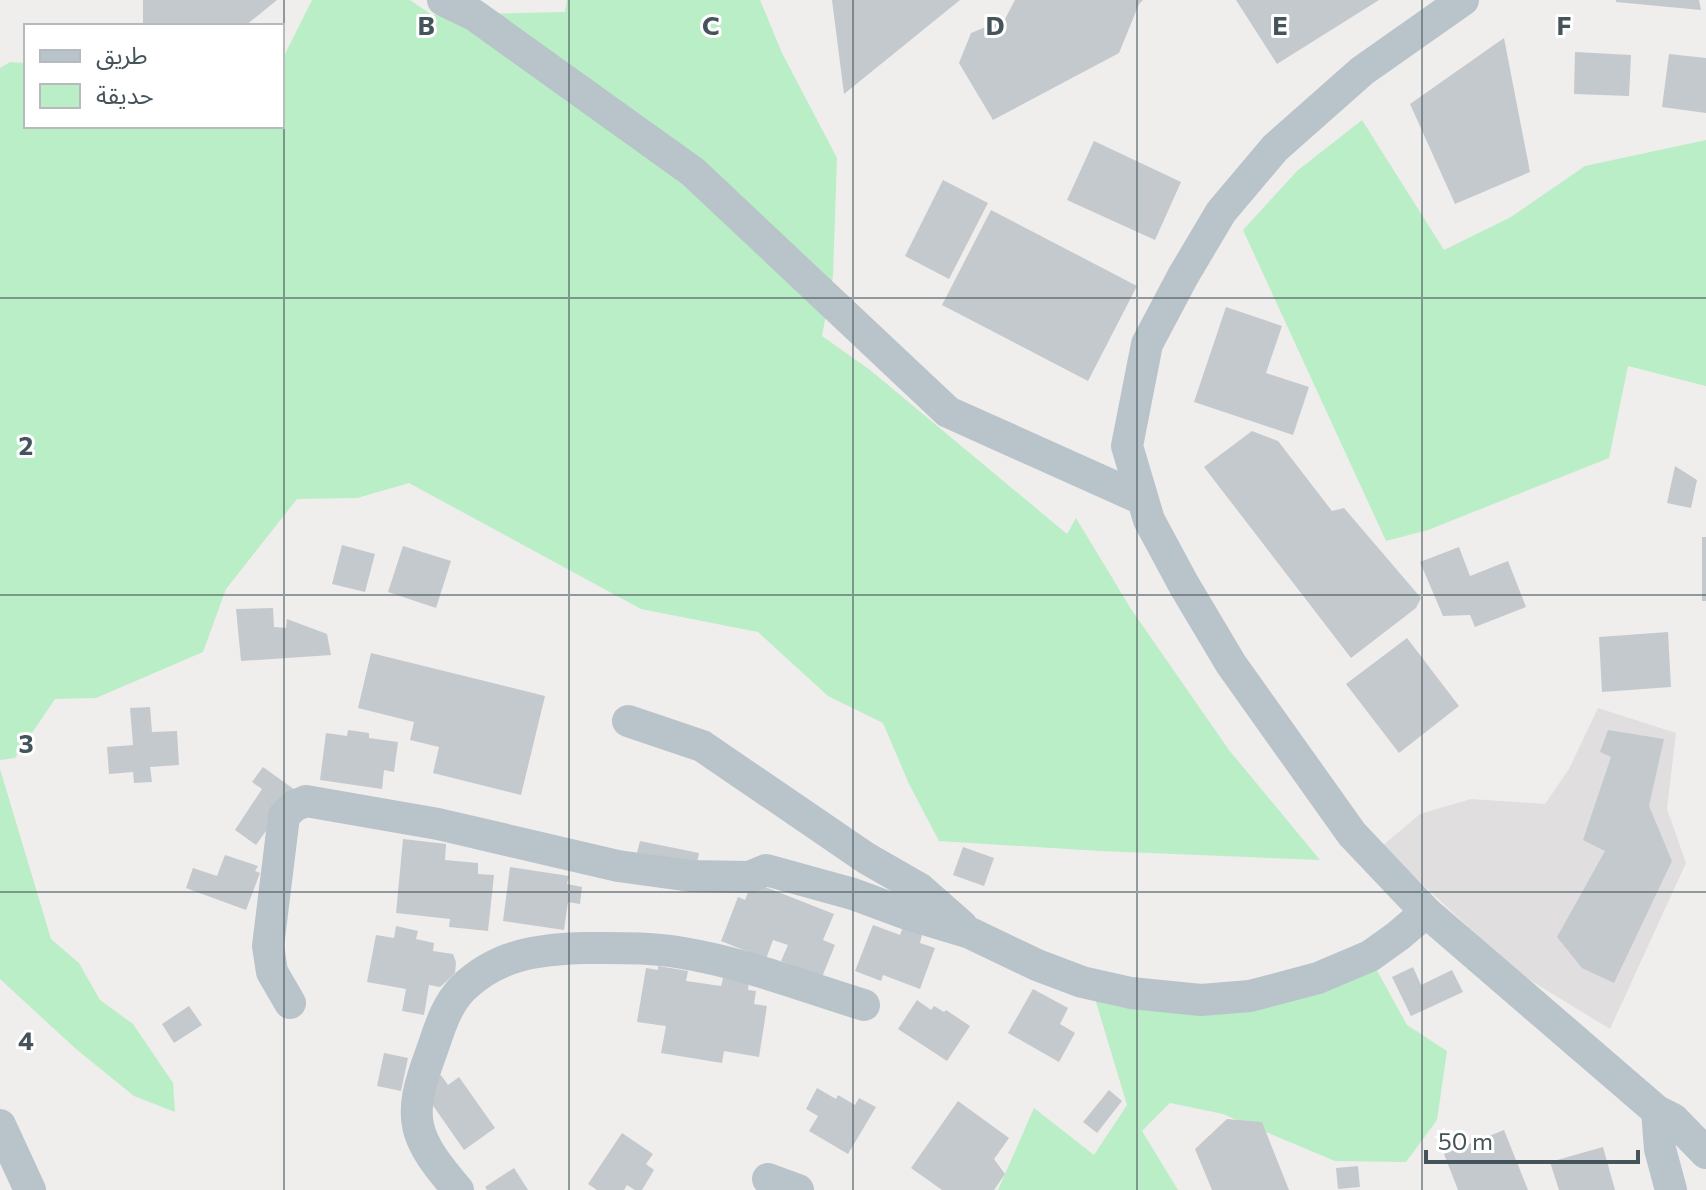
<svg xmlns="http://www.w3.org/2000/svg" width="1706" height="1190" viewBox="0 0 1706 1190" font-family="Commissioner,'Noto Sans Arabic',sans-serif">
  <rect width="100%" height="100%" fill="#f0eded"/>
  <path fill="#e1dedf" d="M1598 708 1676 733 1667 809 1686 863 1610 1029 1515 971 1382 846 1420 814 1471 799 1545 804 1569 769Z"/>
  <path fill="#baeec6" d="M312 0H410L432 15 565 12 567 0H760L782 53 837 158 833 276 822 336 870 370 1067 534 1076 518 1131 609 1229 750 1320 860 1100 851 939 841 909 784 883 723 828 696 758 632 641 609 409 483 357 498 297 499 226 589 203 652 96 698 55 699 15 758 0 760V68L10 62 26 63V126H282V60Z
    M1362 120 1444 250 1511 217 1585 166 1706 140V386L1628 366 1609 458 1428 530 1386 541 1243 230 1297 171Z
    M0 769 51 939 79 963 100 1000 133 1024 173 1083 175 1112 134 1096 76 1049 0 979Z
    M1374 965 1407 1025 1447 1051 1437 1120 1406 1162 1335 1161 1223 1114 1170 1103 1142 1131 1178 1190H998L1034 1108 1094 1155 1127 1105 1093 992 1138 997Z"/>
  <path fill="#c4c9cd" d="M143 0H277L245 26H143Z
    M832 0H960L844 94Z
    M1015 0H1143L1139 4 1119 53 993 120 959 63 971 33 1005 19Z
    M1236 0H1379L1277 64Z
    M1616 0H1699L1701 10 1616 2Z
    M1504 38 1530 172 1455 204 1410 104Z
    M1575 52 1631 55 1629 96 1574 94Z
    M1669 54 1706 58V113L1662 107Z
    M1094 141 1181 182 1155 240 1067 200Z
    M943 180 988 203 949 279 905 256Z
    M991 210 1137 286 1088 381 942 305Z
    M1226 307 1282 326 1266 373 1309 387 1293 435 1194 402Z
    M1252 431 1278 441 1332 511 1344 508 1421 598 1416 608 1351 658 1204 467Z
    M1675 466 1697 480 1691 508 1667 503Z
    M1702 537H1706V601H1702Z
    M342 545 375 554 365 592 332 584Z
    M403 546 451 561 436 608 388 592Z
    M1459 547 1470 576 1508 561 1526 607 1475 627 1470 615 1443 616 1420 562Z
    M273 608 274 627 286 628 287 619 327 634 331 655 241 661 236 609Z
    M1668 632 1671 687 1602 692 1599 637Z
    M1407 638 1459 706 1399 753 1346 684Z
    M371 653 545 696 521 795 433 773 439 747 410 740 414 722 358 708Z
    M150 707 152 732 177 731 179 765 150 767 152 782 134 783 133 772 109 774 107 747 133 745 130 708Z
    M348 730 369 733V738L398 742 394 772 384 770 382 789 320 780 326 733 347 736Z
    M1608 730 1664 739 1649 806 1672 861 1614 983 1582 968 1557 937 1605 851 1583 840 1611 757 1600 752Z
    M263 767 295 790 256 845 235 830 262 789 252 782Z
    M403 839 446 844 445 860 478 863V874L494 875 488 931 449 927 450 919 396 913Z
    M640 841 699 853 696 869 636 857Z
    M963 847 994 858 984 886 953 875Z
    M225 855 258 866 255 871 260 873 246 910 186 888 193 868 217 876Z
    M510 867 569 876 567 884 582 887 580 904 568 902 564 930 503 921Z
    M751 885H760L834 914 823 940 835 945 822 977 781 961 788 945 773 940 766 959 721 941 738 897 745 900Z
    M873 925 900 935 903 927 922 935 920 943 935 948 920 989 883 975 881 981 855 971Z
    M396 926 418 931 416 939 434 943 433 951 453 954 456 962 455 973 447 981 440 987 429 985 424 1015 402 1011 406 989 367 982 376 935 394 938Z
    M658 966 688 971 686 981 721 986 723 978 749 982 748 990 756 991 754 1004 767 1006 759 1057 724 1051 722 1063 661 1053 666 1026 637 1022 646 968 658 970Z
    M1413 967 1421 985 1452 970 1463 992 1411 1016 1392 977Z
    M1033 989 1068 1008 1060 1024 1075 1033 1059 1062 1008 1033Z
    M917 1000 931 1010 934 1006 944 1012 946 1010 970 1026 947 1061 898 1029Z
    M189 1006 202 1025 174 1043 162 1024Z
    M384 1053 408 1058 401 1091 377 1086Z
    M441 1075 448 1085 459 1077 495 1128 464 1150 427 1097 436 1091 430 1082Z
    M817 1088 836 1099 838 1095 855 1105 859 1098 876 1107 848 1154 809 1131 818 1116 806 1109Z
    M1109 1090 1122 1101 1097 1133 1083 1122Z
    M958 1101 1009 1138 994 1159 1005 1174 994 1190H942L911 1168Z
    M1227 1119 1262 1122 1289 1190H1212L1195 1149Z
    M1504 1130 1528 1190H1458L1444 1154Z
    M622 1133 653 1154 646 1164 654 1170 642 1190H635L627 1185 624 1190H597L588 1184Z
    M1603 1147 1615 1190H1559L1550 1162Z
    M1358 1166 1360 1187 1338 1189 1336 1168Z
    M514 1168 528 1190H487L485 1187Z"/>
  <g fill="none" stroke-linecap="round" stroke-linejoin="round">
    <path stroke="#b8c4ca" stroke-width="32" d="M443 0 474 15 693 172 948 412 1142 499
      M1463 0 1362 71 1275 148 1221 212 1183 276 1147 344 1127 446 1149 520 1184 585 1231 664 1352 834 1426 912 1657 1111 1673 1119 1706 1153
      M628 721 702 746 866 858 920 889 962 926
      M290 1003 272 972 268 946 284 816 294 806 306 801 438 824 618 866 691 876 749 877 766 870 853 894 907 914 970 933 1037 965 1082 982 1131 993 1201 1000 1250 996 1318 978 1370 956 1398 936 1426 912
      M1657 1111 1660 1149 1671 1190
      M0 1125 30 1190
      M768 1179 798 1190
      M458 1190C413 1137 406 1120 431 1053 439 1031 445 1006 463 988 498 954 540 949 586 948 619 948 650 947 683 953 744 963 805 987 864 1005"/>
  </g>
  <path fill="none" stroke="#45535a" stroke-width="2" stroke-opacity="0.55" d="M284 0V1190M569 0V1190M853 0V1190M1137 0V1190M1422 0V1190M0 298H1706M0 595H1706M0 892H1706"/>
  <g font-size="26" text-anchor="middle" font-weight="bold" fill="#45535a" stroke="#fff" stroke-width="6" stroke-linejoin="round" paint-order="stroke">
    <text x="426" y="35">B</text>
    <text x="711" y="35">C</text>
    <text x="995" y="35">D</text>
    <text x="1280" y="35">E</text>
    <text x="1564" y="35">F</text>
    <text x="26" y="455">2</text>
    <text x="26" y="753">3</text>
    <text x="26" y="1050">4</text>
  </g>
  <rect x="24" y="24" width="260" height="104" fill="#ffffff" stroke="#b5babd" stroke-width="2"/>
  <rect x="40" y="50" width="40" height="12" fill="#b8c4ca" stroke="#b5babd" stroke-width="2"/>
  <text x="96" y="64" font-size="24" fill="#45535a">طريق</text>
  <rect x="40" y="84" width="40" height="24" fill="#baeec6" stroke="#b5babd" stroke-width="2"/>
  <text x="96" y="104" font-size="24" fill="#45535a">حديقة</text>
  <path d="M1426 1150v12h212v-12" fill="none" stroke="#45535a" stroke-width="4"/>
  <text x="1438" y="1150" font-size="24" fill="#45535a" stroke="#ffffff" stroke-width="6" paint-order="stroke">50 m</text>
</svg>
